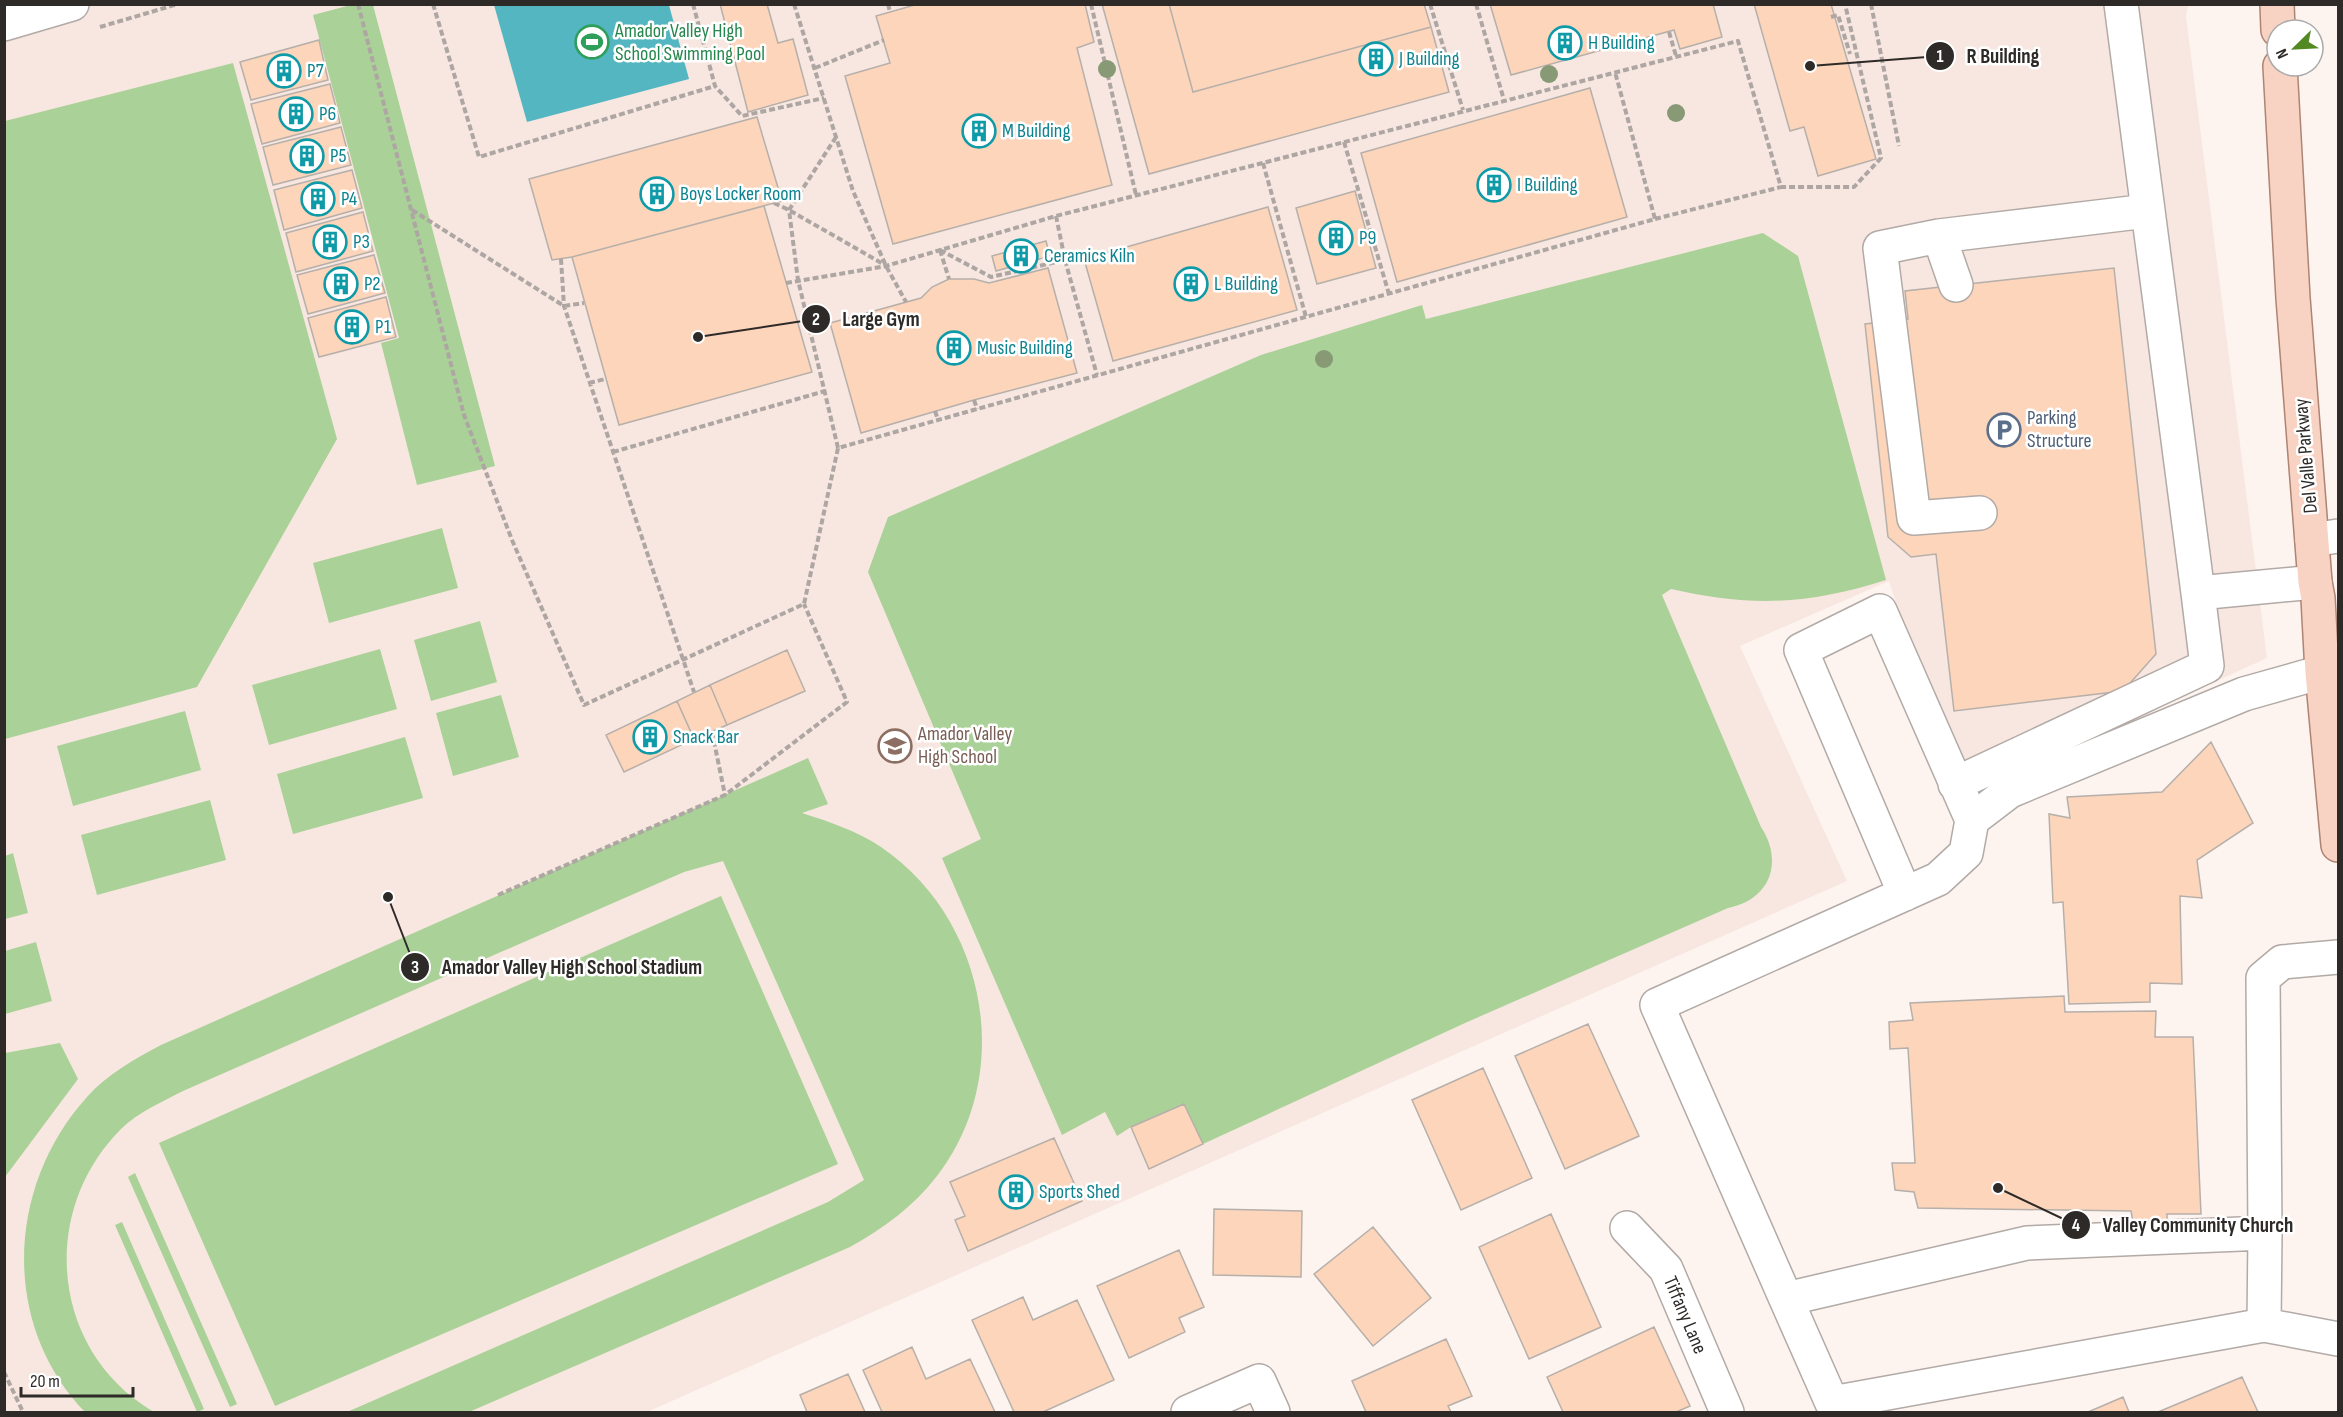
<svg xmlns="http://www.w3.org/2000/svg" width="2343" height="1417" viewBox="0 0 2343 1417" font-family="'Sofia Sans Condensed',sans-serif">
  <rect width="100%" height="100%" fill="#fdf4f0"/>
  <path fill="#f8e7e0" d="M5 5H2188L2186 16 2267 658 2160 707 1972 820 1955 784 1889 581 1740 646 1847 881 647 1412H5Z"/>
  <path fill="#aad197" d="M351 5H373L495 466 417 485 381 343 399 338 313 15Z
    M233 63 337 439 197 687 5 739V121Z
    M1763 233 1798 256 1886 580C1807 605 1752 607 1671 589L1662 595 1761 827C1784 862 1770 900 1728 908L1465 1023 1203 1144 1184 1104 1131 1127 1117 1136 1105 1112 1062 1135 942 858 981 839 868 572 888 517 1261 355 1422 305 1426 319Z
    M442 528 458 588 329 623 313 563Z
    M480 621 497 682 431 701 414 640Z
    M380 649 397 709 269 745 252 685Z
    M501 695 519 757 453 776 436 713Z
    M185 711 201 770 73 806 57 746Z
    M405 737 423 798 293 834 277 774Z
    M808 758 828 804 802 813C830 822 857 831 881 847 987 919 1016 1074 937 1176 913 1207 884 1228 850 1247L469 1412H347L828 1202 864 1180 723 861 684 872 183 1091C162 1102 138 1112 121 1129 38 1212 51 1352 154 1412H85C0 1324 7 1185 87 1097 107 1074 135 1059 161 1045Z
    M210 800 226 860 97 895 81 835Z
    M13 853 28 913 5 919V856Z
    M721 896 838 1164 275 1406 159 1143Z
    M36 942 52 1001 5 1014V951Z
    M60 1043 78 1079 5 1177V1053Z
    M135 1173 237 1404 230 1407 128 1177Z
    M122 1222 204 1409 197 1412 115 1225Z"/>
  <path fill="#54b6c1" d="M494 5H669L689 79 527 122Z"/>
  <path fill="#fcd5bb" stroke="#b6afaa" stroke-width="1.5" d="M720 4H767L778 43 793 39 808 95 748 112Z
    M918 4H1085L1094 42 1077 48 1112 185 893 244 845 76 890 63 876 16Z
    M1102 4H1169L1193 92 1431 27 1449 92 1149 174Z
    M1169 4H1424L1431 27 1193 92Z
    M1490 4H1713L1722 37 1680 49 1674 30 1511 75Z
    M1754 4H1831L1876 159 1818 176 1804 127 1790 131Z
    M319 40 328 80 251 100 240 62Z
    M330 84 340 123 262 144 251 104Z
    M1590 88 1627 217 1397 282 1361 153Z
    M757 117 782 201 572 257 552 260 529 179Z
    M341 127 351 165 273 185 263 147Z
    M352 170 362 208 284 230 274 190Z
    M1355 191 1376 268 1317 284 1296 208Z
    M764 206 812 372 619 425 572 257Z
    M1268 207 1297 310 1113 361 1084 259Z
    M363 212 373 251 296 272 286 233Z
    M1046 241 1050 256 996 271 992 256Z
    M374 255 385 293 308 314 297 275Z
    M1048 268 1077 373 974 400 861 433 830 323 921 298 932 287 949 279H974L989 283Z
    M2114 268 2156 654 2123 691 1954 711 1936 554 1911 557 1888 537 1865 324 1908 319 1905 291Z
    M386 297 396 337 319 357 308 318Z
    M787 650 805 691 727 725 710 685Z
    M710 685 727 725 694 739 677 701Z
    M677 701 694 739 624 772 606 735Z
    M2211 742 2253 823 2197 860 2202 898 2180 896 2182 984 2150 983V1002L2069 1004 2063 902 2053 903 2049 814 2070 818 2067 797 2162 792Z
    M2064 996 2065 1012 2156 1011 2155 1037H2193L2201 1214H2167V1223L2133 1222 2131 1211 1918 1208 1914 1192 1895 1190 1892 1163H1915L1908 1048 1890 1049 1889 1022 1913 1020 1910 1003Z
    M1588 1024 1639 1136 1565 1169 1515 1056Z
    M1483 1068 1532 1178 1461 1210 1412 1100Z
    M1184 1104 1203 1144 1149 1169 1131 1127Z
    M1054 1138 1082 1201 968 1251 955 1220 965 1216 950 1182Z
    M1214 1209 1302 1211 1301 1277 1213 1275Z
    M1551 1214 1601 1327 1529 1359 1479 1247Z
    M1373 1227 1431 1298 1373 1346 1314 1274Z
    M1179 1250 1204 1307 1179 1318 1185 1332 1129 1358 1097 1286Z
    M1023 1297 1033 1320 1077 1300 1114 1380 1043 1412H1014L972 1320Z
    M1654 1327 1690 1406 1676 1412H1563L1547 1377Z
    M1446 1339 1472 1396 1448 1406 1451 1412H1366L1352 1381Z
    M912 1347 926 1379 970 1359 995 1412H882L863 1370Z
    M848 1374 865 1412H807L800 1395Z
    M2242 1377 2258 1412H2158Z
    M2123 1397 2129 1412H2088Z"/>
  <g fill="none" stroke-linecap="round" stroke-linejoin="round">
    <defs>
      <path id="minor" d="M2121 4 2198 593 2315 582
        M4 24 72 4
        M1939 236 1956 285
        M1980 513 1914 518 1880 248 1939 236 2147 211
        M2312 540 2338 536
        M1955 784 2207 666 2198 593
        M1905 894 1801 650 1880 611 1972 820
        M2338 957 2282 962 2263 978 2265 1233 2027 1243 1786 1299 1832 1403 2264 1325 2338 1339
        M1627 1228 1666 1269 1727 1412
        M1786 1299 1657 1005 1938 879 1966 853 1972 820 2010 791 2244 694 2322 672 2338 671
        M2264 1325 2265 1233
        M1188 1412 1259 1381 1273 1412"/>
      <path id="major" d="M2277 4 2278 30
        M2280 66 2293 298 2315 582 2318 598 2322 672 2338 845"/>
    </defs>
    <use href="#minor" stroke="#b2aaa6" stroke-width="36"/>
    <use href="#major" stroke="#ae8472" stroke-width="36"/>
    <path stroke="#ada6a3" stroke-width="4" stroke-dasharray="6 3" stroke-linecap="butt" d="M358 4 464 415 512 540 584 705 804 604 838 448 1655 219 1615 72
      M433 4 479 157 715 86
      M693 4 715 86 742 116 824 98
      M794 4 853 191 886 266 906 302
      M888 4 890 12
      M1091 4 1136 195
      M1430 4 1463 110
      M1476 4 1504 100
      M1871 4 1899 146
      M1831 17 1838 15 1850 54
      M100 27 178 4
      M1669 32 1676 56
      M815 68 884 40
      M836 137 789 210 798 280 838 448
      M1344 142 1389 294
      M1263 163 1306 317
      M774 203 789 210 885 265
      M412 210 564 306 584 303
      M1056 216 1065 260 1097 375
      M1655 219 1781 187
      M940 250 991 277 1065 260
      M940 250 949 279
      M561 259 564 306 694 692
      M786 283 886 266 1056 216 1738 41 1781 187H1854L1881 158 1845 4
      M589 383 605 379
      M974 400 977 409
      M935 411 938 420
      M613 452 825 391
      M712 732 725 795
      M498 895 725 795 847 702 804 604
      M4 1372 23 1412"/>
    <use href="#minor" stroke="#fff" stroke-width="33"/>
    <use href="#major" stroke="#f8d2c2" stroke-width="33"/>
  </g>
  <g fill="#889975">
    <circle cx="1107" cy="69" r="9"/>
    <circle cx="1549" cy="74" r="9"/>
    <circle cx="1676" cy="113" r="9"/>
    <circle cx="1324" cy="359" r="9"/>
  </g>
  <defs>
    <symbol id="stadium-ring" viewBox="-11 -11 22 22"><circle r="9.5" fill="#fff" stroke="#2e9e5b" stroke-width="1.5"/><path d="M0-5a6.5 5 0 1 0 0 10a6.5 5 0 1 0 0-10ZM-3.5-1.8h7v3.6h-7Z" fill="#2e9e5b"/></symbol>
    <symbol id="building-ring" viewBox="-11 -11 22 22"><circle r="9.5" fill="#fff" stroke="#0f9aa8" stroke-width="1.5"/><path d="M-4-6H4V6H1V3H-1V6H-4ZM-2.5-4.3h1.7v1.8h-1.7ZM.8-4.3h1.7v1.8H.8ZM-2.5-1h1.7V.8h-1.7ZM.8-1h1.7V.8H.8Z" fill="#0f9aa8"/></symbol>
    <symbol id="parking-ring" viewBox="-11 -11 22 22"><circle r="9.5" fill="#fff" stroke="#5c6f8a" stroke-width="1.5"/><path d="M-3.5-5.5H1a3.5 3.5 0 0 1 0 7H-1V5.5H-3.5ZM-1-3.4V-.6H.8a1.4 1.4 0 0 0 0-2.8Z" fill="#5c6f8a"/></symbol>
    <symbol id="school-ring" viewBox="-11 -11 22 22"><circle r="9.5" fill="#fff" stroke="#8d6e63" stroke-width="1.5"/><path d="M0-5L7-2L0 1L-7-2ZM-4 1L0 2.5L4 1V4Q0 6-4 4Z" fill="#8d6e63"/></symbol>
  </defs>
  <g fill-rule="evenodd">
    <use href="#stadium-ring" x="573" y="23" width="38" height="38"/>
    <use href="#building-ring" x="1546" y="24" width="38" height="38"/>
    <use href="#building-ring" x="1357" y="40" width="38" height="38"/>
    <use href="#building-ring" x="265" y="52" width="38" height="38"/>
    <use href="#building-ring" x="277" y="95" width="38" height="38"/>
    <use href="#building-ring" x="960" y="112" width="38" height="38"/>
    <use href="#building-ring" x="288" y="137" width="38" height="38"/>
    <use href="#building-ring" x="1475" y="166" width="38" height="38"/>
    <use href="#building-ring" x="638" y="175" width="38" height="38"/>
    <use href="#building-ring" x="299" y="180" width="38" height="38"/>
    <use href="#building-ring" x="1317" y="219" width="38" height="38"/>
    <use href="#building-ring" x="311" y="223" width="38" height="38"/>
    <use href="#building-ring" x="1002" y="237" width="38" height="38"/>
    <use href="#building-ring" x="322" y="265" width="38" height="38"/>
    <use href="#building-ring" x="1172" y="265" width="38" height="38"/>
    <use href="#building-ring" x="333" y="308" width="38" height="38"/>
    <use href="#building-ring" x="935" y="329" width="38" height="38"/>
    <use href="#parking-ring" x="1985" y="411" width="38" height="38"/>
    <use href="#building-ring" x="631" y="718" width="38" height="38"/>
    <use href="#school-ring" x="876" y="727" width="38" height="38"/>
    <use href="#building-ring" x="997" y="1173" width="38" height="38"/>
  </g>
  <g text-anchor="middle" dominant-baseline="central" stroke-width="5" stroke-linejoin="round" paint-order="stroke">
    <g font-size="20" fill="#27864d" stroke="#fff" text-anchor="start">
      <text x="615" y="31">Amador Valley High<tspan x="615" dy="23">School Swimming Pool</tspan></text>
    </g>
    <g font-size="20" fill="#0d838f" stroke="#fff" text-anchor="start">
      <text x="1588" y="43">H Building</text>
      <text x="1399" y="59">J Building</text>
      <text x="307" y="71">P7</text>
      <text x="319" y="114">P6</text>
      <text x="1002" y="131">M Building</text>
      <text x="330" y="156">P5</text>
      <text x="1517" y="185">I Building</text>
      <text x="680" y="194">Boys Locker Room</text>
      <text x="341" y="199">P4</text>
      <text x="1359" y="238">P9</text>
      <text x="353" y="242">P3</text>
      <text x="1044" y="256">Ceramics Kiln</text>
      <text x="364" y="284">P2</text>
      <text x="1214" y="284">L Building</text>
      <text x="375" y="327">P1</text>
      <text x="977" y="348">Music Building</text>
      <text x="673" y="737">Snack Bar</text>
      <text x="1039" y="1192">Sports Shed</text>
    </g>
    <g font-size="20" fill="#4e5e75" stroke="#fff" text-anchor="start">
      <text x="2027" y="418">Parking<tspan x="2027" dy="23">Structure</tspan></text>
    </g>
    <g font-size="20" fill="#2d2a28" stroke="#fff">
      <text transform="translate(2306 456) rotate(-95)">Del Valle Parkway</text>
      <text transform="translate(1685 1315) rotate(67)">Tiffany Lane</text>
    </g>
    <g font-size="20" fill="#785e54" stroke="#fff" text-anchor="start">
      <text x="918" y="734">Amador Valley<tspan x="918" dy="23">High School</tspan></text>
    </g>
  </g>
  <path fill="none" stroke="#2d2a28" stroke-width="2" d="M1810 66L1940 56M698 337L816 319M388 897L415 967M1998 1188L2076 1225"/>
  <g fill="#2d2a28" stroke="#fff" stroke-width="2">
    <circle cx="1810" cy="66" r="6"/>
    <circle cx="698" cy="337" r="6"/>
    <circle cx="388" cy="897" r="6"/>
    <circle cx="1998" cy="1188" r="6"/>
    <circle cx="1940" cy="56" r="15"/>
    <circle cx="816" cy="319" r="15"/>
    <circle cx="415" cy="967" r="15"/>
    <circle cx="2076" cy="1225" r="15"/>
  </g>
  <g font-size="18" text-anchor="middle" font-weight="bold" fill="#fff">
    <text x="1940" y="62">1</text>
    <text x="816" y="325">2</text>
    <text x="415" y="973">3</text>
    <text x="2076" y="1231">4</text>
  </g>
  <g font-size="21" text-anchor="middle" font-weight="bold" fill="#2d2a28" stroke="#fff" stroke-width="5" stroke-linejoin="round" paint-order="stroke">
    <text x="2003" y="63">R Building</text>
    <text x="881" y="326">Large Gym</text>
    <text x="572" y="974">Amador Valley High School Stadium</text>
    <text x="2198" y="1232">Valley Community Church</text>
  </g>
  <rect width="2343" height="1417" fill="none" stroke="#2d2a28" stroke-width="12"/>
  <g transform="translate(2295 48) rotate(246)"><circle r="28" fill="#ffffff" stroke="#abaaa9" stroke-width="1.5"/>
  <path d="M0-4.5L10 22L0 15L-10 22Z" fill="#528922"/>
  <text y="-9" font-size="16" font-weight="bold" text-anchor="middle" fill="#2d2a28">N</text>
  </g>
  <path d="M21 1387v9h112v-9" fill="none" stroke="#2d2a28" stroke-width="3"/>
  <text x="30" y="1387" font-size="18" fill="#2d2a28" stroke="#ffffff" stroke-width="4.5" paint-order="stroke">20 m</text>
</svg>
